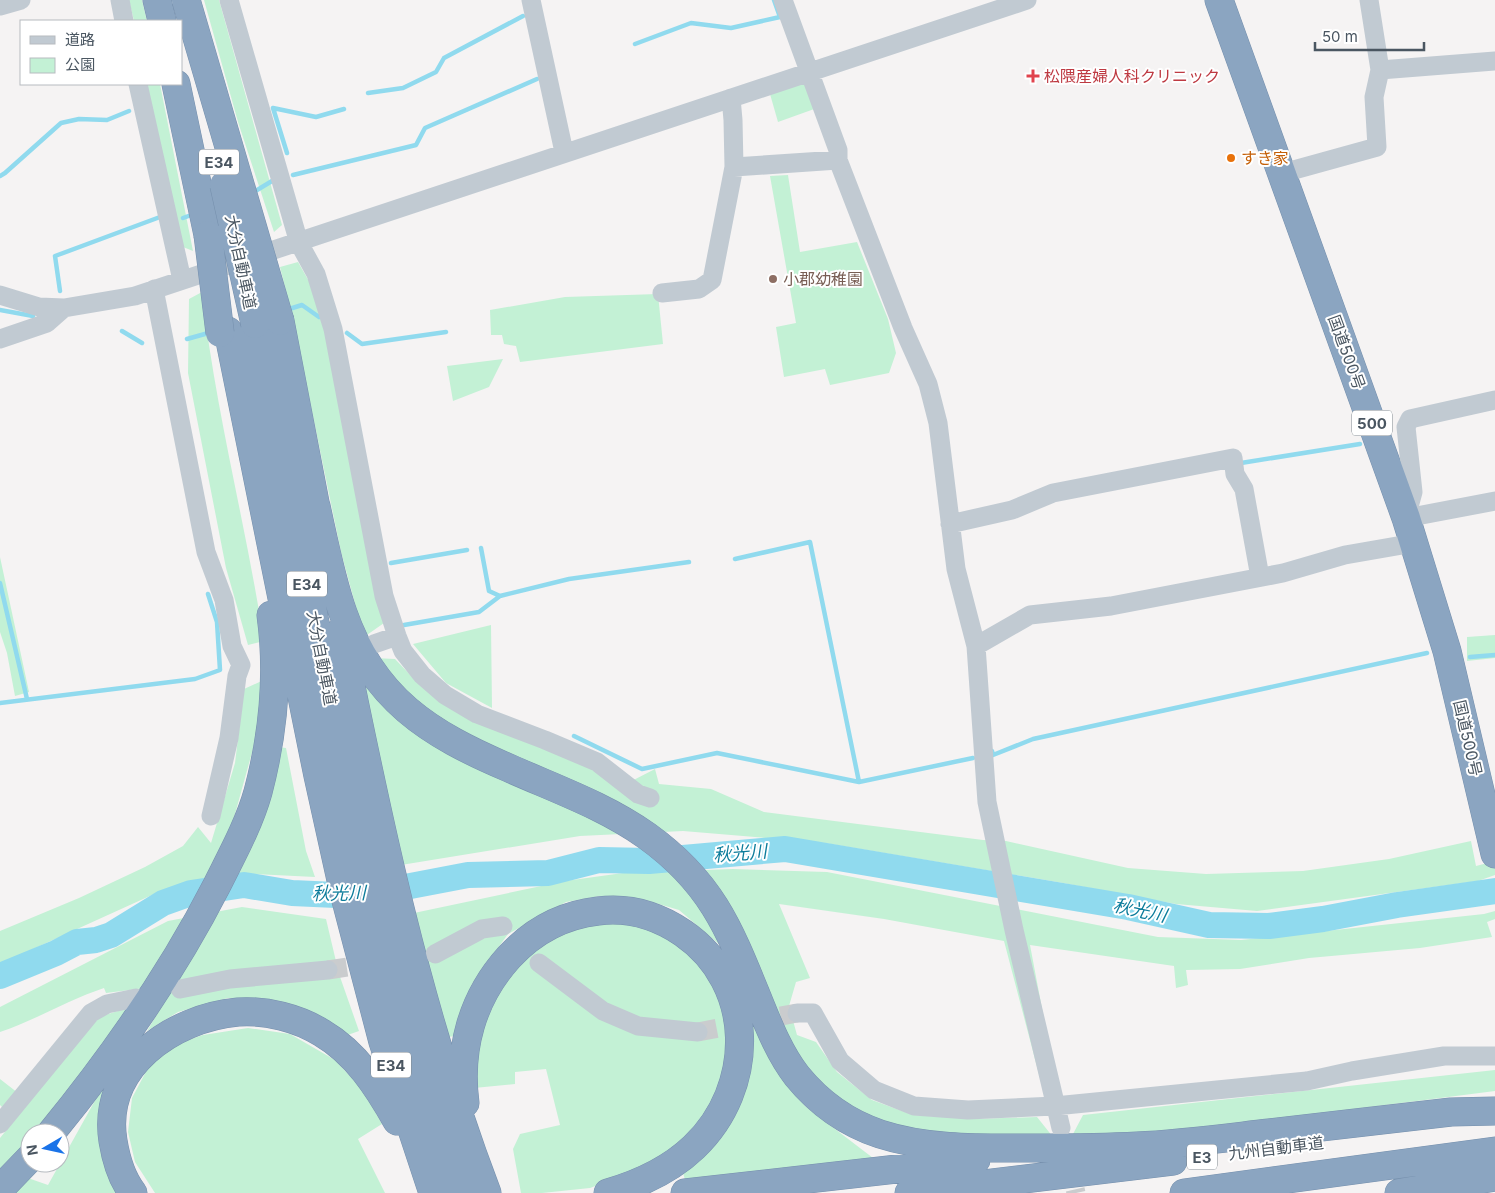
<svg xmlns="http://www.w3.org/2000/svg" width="1495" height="1193" viewBox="0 0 1495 1193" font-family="Inter,'Noto Sans JP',sans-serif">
  <rect width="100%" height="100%" fill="#f5f3f3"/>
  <path fill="#c3f1d5" d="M129 0H142L147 21H134Z
    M204 0H219L282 225 274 232 238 122Z
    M802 83 811 89 817 108 778 122 770 94Z
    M147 84H160L193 251 183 247Z
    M788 175 800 252 857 242 888 319 896 353 889 373 830 385 825 369 784 377 776 327 796 323 770 176Z
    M298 262 314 290 325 332 384 623 364 637 341 552 294 324 280 267Z
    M202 292C215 409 246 525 264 641L248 645 226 568 188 373 189 299Z
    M658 294 663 344 520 362 516 346 504 344 502 335H491L490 310 565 297Z
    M503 359 489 387 453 401 447 366Z
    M0 557 29 692 15 696 7 653 0 632Z
    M491 625 492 708 446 683 413 644Z
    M1495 635V658L1467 661V637Z
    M374 658 395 659 417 682 592 768 618 788 655 769 659 784 711 789 764 812 983 840 1006 841 1128 868 1206 874 1303 871 1389 859 1471 841 1476 866 1495 861V875L1478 881 1257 911 1176 904 1063 883 825 843 683 831 580 836 401 865 360 687 367 684 398 721 445 752 455 734 411 704Z
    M266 679 259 727 232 825 209 878 163 890 0 964V931L79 898 145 867 183 846 198 827 211 843 235 763 244 689Z
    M278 747 286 748 306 851 315 877 236 873Z
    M733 869 827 872 1158 937 1241 940 1484 914 1495 911V919L1487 922 1492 937 1420 948 1309 958 1240 969 1186 970 1188 985 1176 988 1174 966 1030 945 1057 1088 1041 1082 1004 941 884 919 779 904 810 978 796 982 789 1006 797 1035 816 1042 837 1072 872 1100 913 1115 975 1119 1037 1117 1053 1137H943L854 1114 818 1085 786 1044 773 1005 744 932 721 897 715 921 720 945 679 910 645 900 600 896 566 902 508 934 472 984 455 1036 448 1037 414 913 565 881 623 873Z
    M242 907 326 919 339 974 359 1031 342 1037 298 1007 228 998 178 1012 147 1031 195 951 145 988 106 993 104 988C68 1000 36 1020 0 1032V1007L168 921Z
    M608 921 648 927 681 946 708 971 722 1003 730 1036 726 1072 710 1109 682 1144 639 1170 590 1188 542 1193H521L513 1149 520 1134 560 1125 546 1069 515 1072V1084L474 1088 475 1051 492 999 518 962 561 932Z
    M750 1005 777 1069 805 1106 873 1158 686 1183 683 1173 717 1141 739 1101Z
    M128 1008 39 1133H30V1144L19 1158 0 1174V1138L98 1017Z
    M248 1028 290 1034 335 1060 363 1090 382 1124 358 1139 385 1193H155L135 1162 128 1132 132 1098 149 1066 175 1044 203 1035Z
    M1495 1070V1091L1166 1133 1073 1134 1083 1115Z
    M0 1079 18 1093 4 1109 0 1105Z
    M102 1088 107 1089 98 1117 103 1154 119 1193H9L25 1177 48 1185Z"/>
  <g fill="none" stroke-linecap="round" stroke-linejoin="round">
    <path stroke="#90daee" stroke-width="4.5" d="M635 44 691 23 731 28 780 17 774 0
      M368 93 403 88 436 72 444 58 523 16
      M287 153 273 108 316 117 344 109
      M293 175 416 145 425 128 537 79
      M0 176 5 173 61 123 79 119 107 120 129 111
      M252 193 272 181
      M183 218 194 214
      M60 291 55 256 160 217
      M0 310 33 316
      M286 310 302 305 319 317
      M122 331 142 343
      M347 333 362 344 446 332
      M187 339 212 332
      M1241 463 1360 444
      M481 548 489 591 500 596
      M735 559 810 542 859 782 973 758
      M391 563 467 550
      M0 583 27 699
      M404 625 479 612 500 596 569 579 689 562
      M1470 657 1495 655
      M0 703 195 679 220 670 217 622 208 594
      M574 736 642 769 717 753 859 782
      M992 751 993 755 1033 739 1427 653"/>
    <path stroke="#90daee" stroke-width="26" d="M0 976 56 953 77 942 96 940 111 935 163 903 191 893 244 885 292 893 358 896 468 875 548 873 599 860 649 861 785 849 1128 907 1209 925 1269 926 1323 919 1397 905 1495 891"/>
    <path stroke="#caccce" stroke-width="19" stroke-dasharray="19 9" stroke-linecap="butt" d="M328 970 374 963
      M698 1032 797 1013
      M1069 1162 1076 1193"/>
    <defs>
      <path id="highway" d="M157 0 162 21
        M1219 0 1406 518 1447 651 1495 854
        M176 84 208 235
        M280 321 319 523
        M255 324 368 886 405 1028 460 1193
        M228 331 318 776 343 889 383 1042 433 1193
        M316 506C324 542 331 579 343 613 373 699 429 734 509 768 556 789 605 806 647 836 711 882 729 928 757 997 768 1024 779 1053 797 1076 819 1103 847 1123 880 1134 929 1150 983 1148 1034 1148 1068 1148 1102 1148 1137 1146 1181 1144 1225 1138 1269 1133 1330 1126 1390 1119 1451 1112L1495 1111
        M340 632C378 822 418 1012 487 1193
        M465 1103C458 1049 472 998 509 957 533 931 563 915 598 911 629 907 658 916 683 933 757 984 756 1088 694 1147 670 1170 639 1184 608 1193
        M51 1133C114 1056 172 973 217 885 232 855 249 824 258 792 273 735 279 674 271 615
        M0 1189 30 1158
        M133 1193C121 1178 116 1159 113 1141 101 1067 172 1018 238 1012 266 1010 298 1018 322 1033 356 1053 378 1087 397 1121
        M685 1193 976 1160
        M909 1193 1173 1161
        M1184 1193 1495 1151
        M1399 1193 1495 1177"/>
    </defs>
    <use href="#highway" stroke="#7690ad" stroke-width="29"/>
    <path stroke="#c1cad2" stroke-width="19" d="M120 0 124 21
      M229 0 299 243 316 274 333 329 384 596 397 636 403 651 422 675 445 695 477 714 545 740 597 762 638 794 650 798
      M531 0 564 152
      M783 0 838 150V160
      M0 6 21 0
      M1380 70 1495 61
      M138 84 182 280
      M731 98 733 120 734 167 838 160 903 328 928 384 938 423 956 569 976 646 987 802 1014 930 1061 1128
      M1283 173 1377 147 1374 97 1380 70 1369 0
      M154 289 206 552 224 600 232 646 241 665 237 676 229 738 211 816
      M662 293 699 289 712 280 734 167
      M0 295 39 307 64 308 135 296 1027 0
      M0 339 47 323 64 308
      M1495 400 1410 419 1406 427 1413 492 1406 518 1495 501
      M950 524 1012 510 1053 493 1233 458 1235 474 1244 489 1260 577
      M374 644 397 636
      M976 646 1030 615 1111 606 1283 573 1345 555 1414 543
      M435 954 482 929 503 926
      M539 963 603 1011 638 1026 698 1032
      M180 989 230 979 328 970
      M797 1013H813L840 1061 874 1090 914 1106 968 1110 1055 1106 1307 1081 1352 1071 1444 1056H1495
      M0 1124 91 1013 107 1004 136 998"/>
    <use href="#highway" stroke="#8ba5c1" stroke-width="28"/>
    <defs>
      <path id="highway-bridge" d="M186 0 280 321
        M224 185 255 324
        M208 235 220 333"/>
    </defs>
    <use href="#highway-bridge" stroke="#7690ad" stroke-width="29" stroke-linecap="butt"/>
    <use href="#highway-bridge" stroke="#8ba5c1" stroke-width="28"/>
  </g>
  <path fill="#e0444e" stroke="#fff" stroke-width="2" d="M1030.5 68.5h5v5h5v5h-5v5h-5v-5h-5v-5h5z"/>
  <circle fill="#e8710a" stroke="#fff" stroke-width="2" cx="1231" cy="158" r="5"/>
  <circle fill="#8d6e63" stroke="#fff" stroke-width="2" cx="773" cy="279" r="5"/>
  <g text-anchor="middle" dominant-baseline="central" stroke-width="4" stroke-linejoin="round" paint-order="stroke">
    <g fill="#fff" stroke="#808990" stroke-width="1">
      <rect x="199" y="149.5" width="40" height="25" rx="4"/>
      <rect x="1352" y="410.5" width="40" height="25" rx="4"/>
      <rect x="287" y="571.5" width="40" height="25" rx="4"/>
      <rect x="371" y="1052.5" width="40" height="25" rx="4"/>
      <rect x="1187" y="1144.5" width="30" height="25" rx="4"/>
    </g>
    <g font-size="15" font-weight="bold" fill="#4a5661">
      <text x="219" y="162">E34</text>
      <text x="1372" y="423">500</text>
      <text x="307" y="584">E34</text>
      <text x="391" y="1065">E34</text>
      <text x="1202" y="1157">E3</text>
    </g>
    <g font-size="16" fill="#be3a42" stroke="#fff" text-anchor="start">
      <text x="1044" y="76">松隈産婦人科クリニック</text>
    </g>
    <g font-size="16" fill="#c56008" stroke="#fff" text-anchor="start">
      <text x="1241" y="158">すき家</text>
    </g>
    <g font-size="16" fill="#4a5661" stroke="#fff">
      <text transform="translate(241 262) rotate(78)">大分自動車道</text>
      <text transform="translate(1347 352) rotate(70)">国道500号</text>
      <text transform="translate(322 658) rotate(79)">大分自動車道</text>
      <text transform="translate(1468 738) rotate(77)">国道500号</text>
      <text transform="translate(1276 1148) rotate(-7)">九州自動車道</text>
    </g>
    <g font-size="16" fill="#785e54" stroke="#fff" text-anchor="start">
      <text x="783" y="279">小郡幼稚園</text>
    </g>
    <g font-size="18" font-style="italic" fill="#0c7c9b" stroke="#fff">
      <text transform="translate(740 853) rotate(-5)">秋光川</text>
      <text transform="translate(339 893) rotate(-1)">秋光川</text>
      <text transform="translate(1140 910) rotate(12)">秋光川</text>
    </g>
  </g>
  <rect x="20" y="20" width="162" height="65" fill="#ffffff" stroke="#b7bbc0"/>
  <rect x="30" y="36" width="25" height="8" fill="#c1cad2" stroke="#b7bbc0"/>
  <text x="65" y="45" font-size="15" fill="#4a5661">道路</text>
  <rect x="30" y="58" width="25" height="15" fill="#c3f1d5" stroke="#b7bbc0"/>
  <text x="65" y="70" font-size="15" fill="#4a5661">公園</text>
  <g transform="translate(45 1148) rotate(261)"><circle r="24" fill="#ffffff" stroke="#b7bbc0"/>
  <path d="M0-4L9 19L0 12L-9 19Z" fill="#1a73e8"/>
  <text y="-8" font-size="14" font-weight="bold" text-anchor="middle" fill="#4a5661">N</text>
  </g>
  <path d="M1315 42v8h109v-8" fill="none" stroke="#4a5661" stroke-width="2.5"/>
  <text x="1322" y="42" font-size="15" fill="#4a5661" stroke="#ffffff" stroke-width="4" paint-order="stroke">50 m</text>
</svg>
